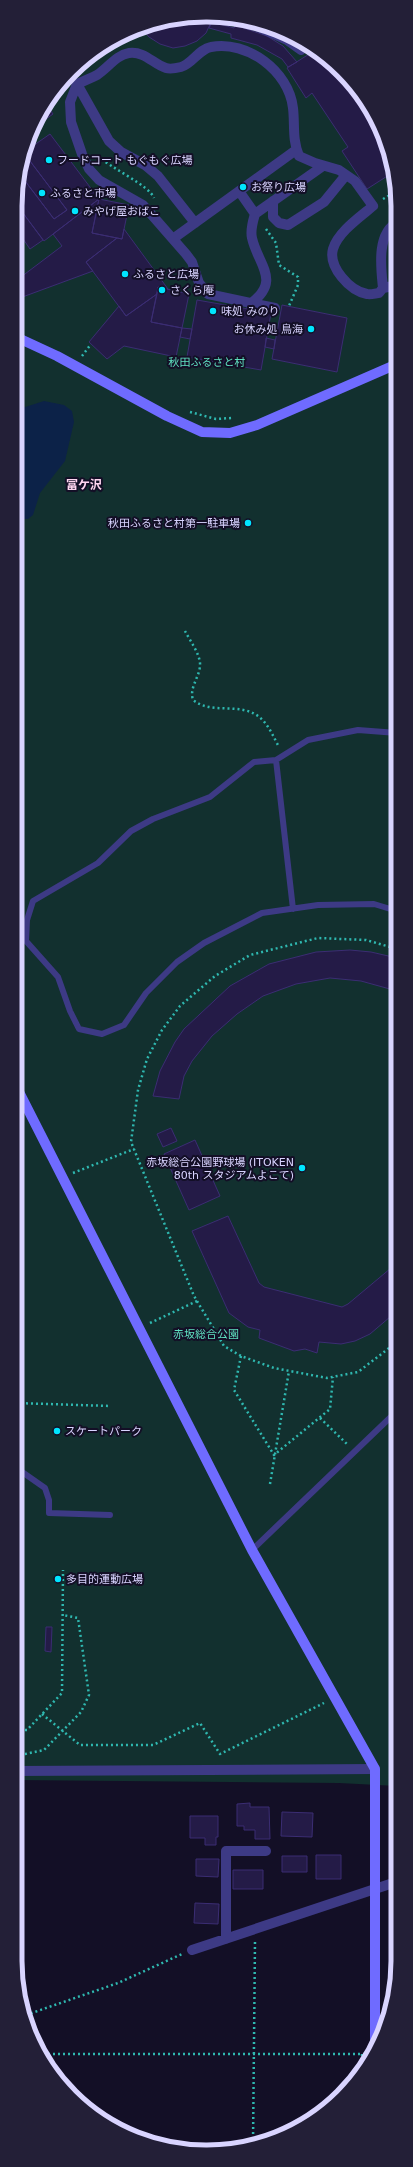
<svg xmlns="http://www.w3.org/2000/svg" width="413" height="2167" viewBox="0 0 413 2167" font-family="'DejaVu Sans','Noto Sans JP',sans-serif">
  <rect width="100%" height="100%" fill="#130f26"/>
  <path fill="#12302f" d="M231 17 291 35 342 71 378 122 398 194 397 1786 339 1783 15 1780 17 182 41 111 90 55 157 22Z"/>
  <path fill="#0c2248" d="M44 401 64 405 72 411 74 422 65 461 40 493 33 515 28 519H16V410Z"/>
  <path fill="#241b47" stroke="#3b2d73" d="M213 18 206 33 197 41 185 46 173 48 160 44 149 37 142 29 157 22Z
    M212 22 234 28 235 25 267 36 283 46 297 62 288 67 282 59 257 45 231 38V34L209 28Z
    M314 51 342 71 378 122 392 173 367 189 342 151 348 147 312 93 306 98 287 68Z
    M46 104 53 114 35 127 41 111Z
    M50 134 99 199 44 241 17 205V182L27 150Z
    M30 161 67 210 54 219 19 173 21 168Z
    M30 161 67 210 54 219 19 173 21 168Z
    M99 199 92 233 117 238 86 262 93 271 17 299V280L62 246 53 234Z
    M99 199 129 205 122 239 92 233Z
    M17 205 43 240 30 249 17 230Z
    M124 229 168 289 158 287 157 294 126 316 86 262 117 238 122 239Z
    M158 287 189 294 182 328 151 322Z
    M157 294 151 322 182 328 176 357 124 346 107 359 89 342 119 306 126 316Z
    M197 300 271 313 261 370 187 357Z
    M282 305 347 318 337 372 272 359Z
    M182 328 192 329 190 339 180 337Z
    M266 338 275 340 274 349 265 347Z
    M350 950 371 952 397 958V991L361 981 330 978 296 984 263 996 237 1014 212 1036 192 1061 184 1076 179 1099 153 1096 160 1071 175 1042 184 1029 230 986 269 964 316 952Z
    M171 1128 177 1141 163 1147 157 1134Z
    M195 1140 220 1196 189 1210 164 1154Z
    M228 1216 259 1283 264 1287 342 1307 348 1304 397 1263V1311L370 1334 355 1341 341 1344 319 1342 317 1353 305 1349 294 1351 259 1338 260 1330 248 1327 229 1313 192 1231Z
    M46 1627H52L51 1652 45 1651Z
    M250 1803V1807H269L270 1839H255V1830H244V1826H237V1804Z
    M282 1812 313 1813 312 1837 281 1836Z
    M190 1816H218V1837H216V1845H205V1838H190Z
    M316 1855H341V1879H316Z
    M282 1856H307V1872H282Z
    M196 1859H219L218 1877 196 1876Z
    M233 1870H263V1889H233Z
    M195 1903 219 1904 218 1924 194 1923Z"/>
  <g fill="none" stroke-linecap="round" stroke-linejoin="round">
    <path stroke="#2fb8b0" stroke-width="2.5" stroke-dasharray="2 3" stroke-linecap="butt" d="M127 36H137
      M98 156C109 167 150 186 154 198
      M383 199 397 191
      M266 229 276 243 279 265 298 277V285L289 306
      M82 356 91 344
      M190 412 216 419 232 418
      M185 631C190 641 201 655 200 666 199 678 189 688 193 700 212 715 238 702 258 716 268 723 274 738 279 747
      M73 1173 134 1149
      M150 1323 197 1301
      M397 1342 358 1372 327 1378 274 1368 241 1356 224 1346 194 1296 131 1142 138 1090 147 1059 162 1030 180 1006 215 976 250 955 318 938 366 940 397 949
      M241 1356 234 1390 274 1455 330 1409 333 1377
      M16 1403 110 1406
      M320 1418 347 1444
      M270 1484 289 1371
      M42 1714 80 1745H153L200 1723 220 1754 324 1703
      M15 1730H27L62 1693 63 1570
      M15 1753 25 1754 44 1750 81 1712 89 1695 78 1618 63 1615
      M26 2015 118 1983 182 1954
      M43 2054H365
      M362 2066V2052
      M253 2144 255 1941"/>
    <path stroke="#3d3a85" stroke-width="6" d="M276 760 293 909
      M397 911 374 904 318 905 262 913 204 943 177 962 146 993 124 1025 102 1034 79 1029 70 1011 58 977 26 941 27 920 33 901 98 863 131 831 153 819 210 797 254 762 276 760 308 740 358 730 397 733
      M15 1467 45 1488 49 1500V1513L110 1515
      M252 1550 397 1411"/>
    <path stroke="#3d3a85" stroke-width="10" d="M241 19 287 40 301 50
      M77 84 109 141 121 152 145 165 158 176 195 223
      M239 191 255 214
      M273 201V217L279 223 288 225 324 202 346 175
      M174 238 296 150
      M383 288C381 268 376 233 398 222
      M250 304C282 281 258 265 252 238 250 230 253 221 255 214L323 166
      M275 308 208 294 199 283 192 262 186 254 151 214 143 205 99 180 89 169 82 154 71 122 70 102 77 84C84 81 91 78 97 75 108 68 116 55 129 53 145 51 153 64 166 68 169 69 177 68 181 67 192 64 199 49 211 47 247 40 289 71 293 108 295 125 292 139 299 156L315 163 339 170 355 181 373 206C360 217 338 232 333 249 328 267 350 291 367 294 371 295 376 293 379 293L383 288 398 285
      M15 1771 375 1769
      M226 1939V1851H266
      M192 1950 396 1882"/>
    <path stroke="#6f6bff" stroke-width="10" d="M16 337 57 356 167 416 202 432 230 433 257 425 397 364
      M16 1086 252 1550 375 1769V2050"/>
  </g>
  <g fill="#00e5ff" stroke="#130f26" stroke-width="1.5">
    <circle cx="49" cy="160" r="4"/>
    <circle cx="243" cy="187" r="4"/>
    <circle cx="42" cy="193" r="4"/>
    <circle cx="75" cy="211" r="4"/>
    <circle cx="125" cy="274" r="4"/>
    <circle cx="162" cy="290" r="4"/>
    <circle cx="213" cy="311" r="4"/>
    <circle cx="311" cy="329" r="4"/>
    <circle cx="248" cy="523" r="4"/>
    <circle cx="302" cy="1168" r="4"/>
    <circle cx="57" cy="1431" r="4"/>
    <circle cx="58" cy="1579" r="4"/>
  </g>
  <g text-anchor="middle" dominant-baseline="central" stroke-width="4" stroke-linejoin="round" paint-order="stroke">
    <g font-size="11" fill="#d9d4ff" stroke="#130f26" text-anchor="start">
      <text x="57" y="160">フードコート もぐもぐ広場</text>
      <text x="251" y="187">お祭り広場</text>
      <text x="50" y="193">ふるさと市場</text>
      <text x="83" y="211">みやげ屋おばこ</text>
      <text x="133" y="274">ふるさと広場</text>
      <text x="170" y="290">さくら庵</text>
      <text x="221" y="311">味処 みのり</text>
      <text x="303" y="329" text-anchor="end">お休み処 鳥海</text>
      <text x="240" y="523" text-anchor="end">秋田ふるさと村第一駐車場</text>
      <text x="294" y="1162" text-anchor="end">赤坂総合公園野球場 (ITOKEN<tspan x="294" dy="13">80th スタジアムよこて)</tspan></text>
      <text x="65" y="1431">スケートパーク</text>
      <text x="66" y="1579">多目的運動広場</text>
    </g>
    <g font-size="11" fill="#5fe0c0" stroke="#130f26">
      <text x="207" y="362">秋田ふるさと村</text>
      <text x="206" y="1334">赤坂総合公園</text>
    </g>
    <g font-size="12" font-weight="bold" fill="#ffd6f0" stroke="#130f26">
      <text x="84" y="485">富ケ沢</text>
    </g>
  </g>
  <path d="M0 0H413V2167H0ZM206 22H207A184 184 0 0 1 391 206V1961A184 184 0 0 1 207 2145H206A184 184 0 0 1 22 1961V206A184 184 0 0 1 206 22Z" fill="#231f37" fill-rule="evenodd"/>
  <path fill="none" stroke="#d9d4ff" stroke-width="5" d="M206 22H207A184 184 0 0 1 391 206V1961A184 184 0 0 1 207 2145H206A184 184 0 0 1 22 1961V206A184 184 0 0 1 206 22Z"/>
</svg>
